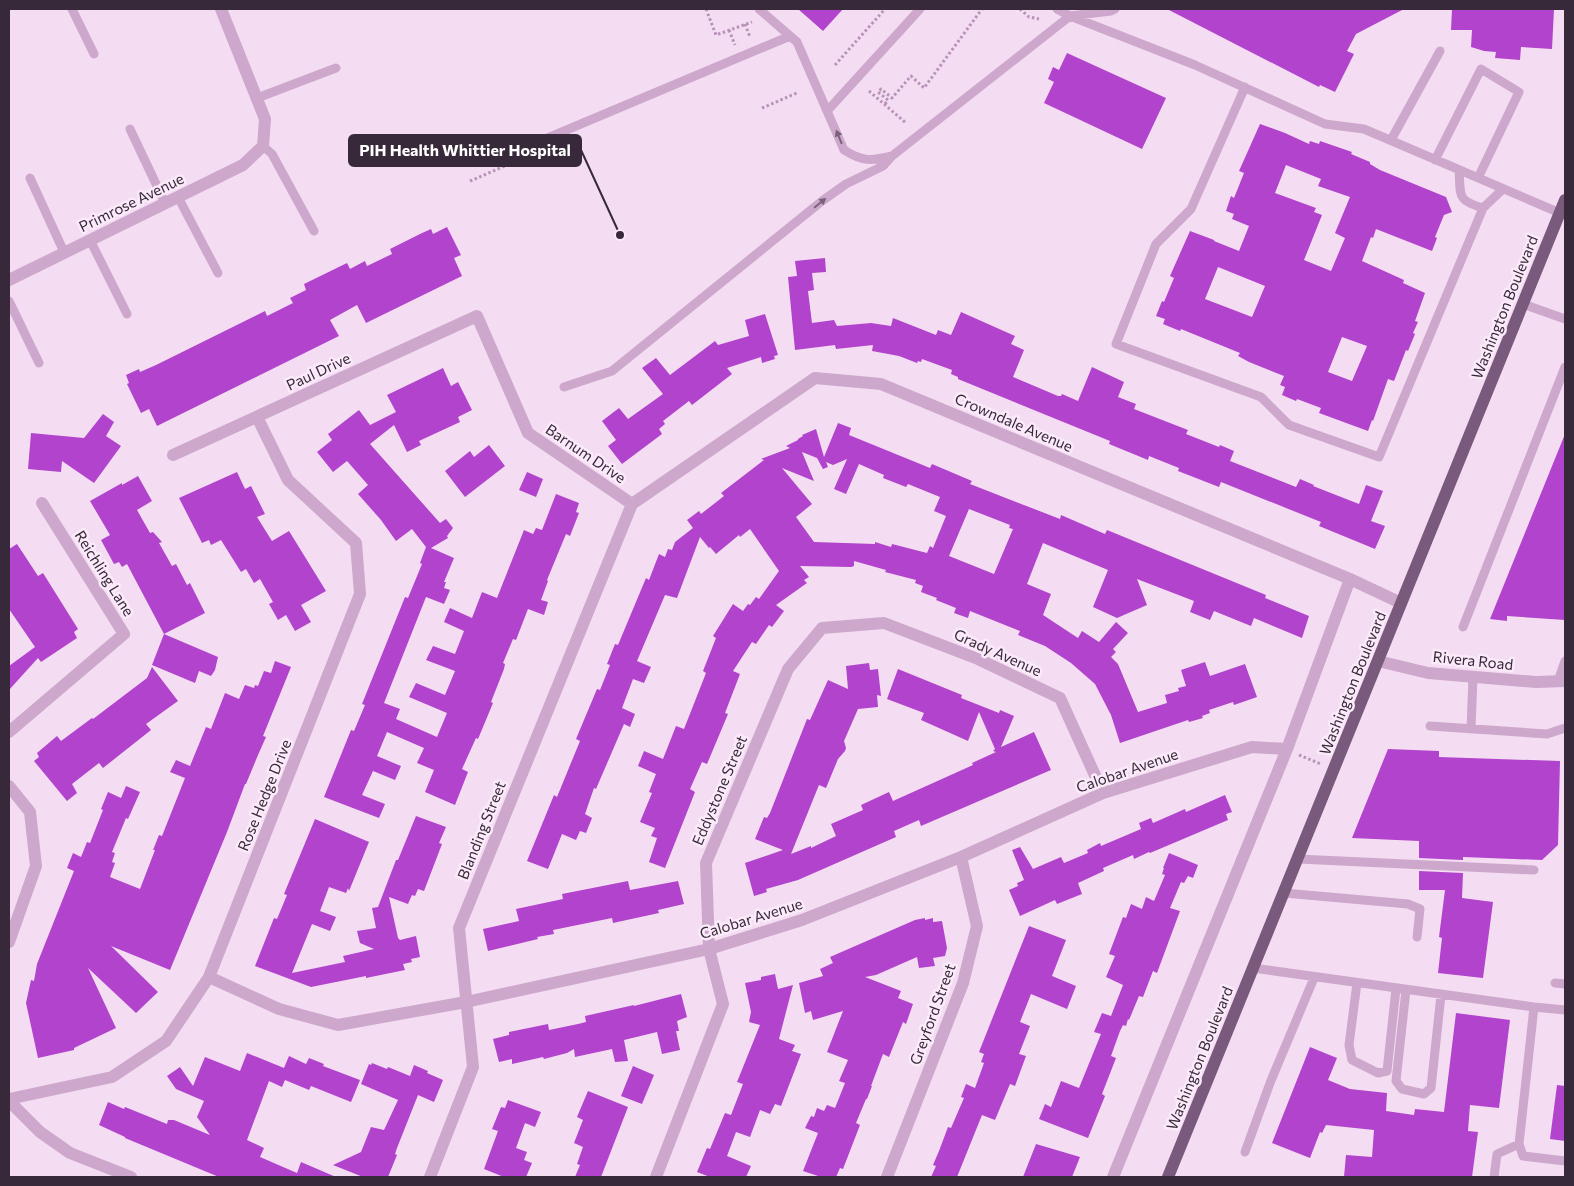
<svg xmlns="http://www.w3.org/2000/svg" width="1574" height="1186" viewBox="0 0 1574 1186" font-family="Commissioner,sans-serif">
  <rect width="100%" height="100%" fill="#f4ddf2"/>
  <path fill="#b143cc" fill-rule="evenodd" d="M798 9H843L823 31Z
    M1167 9H1404L1356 34 1347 51 1354 54 1335 92 1320 85 1319 87Z
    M1452 9H1554L1552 49 1521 47 1520 60 1495 58 1496 52 1484 51 1471 47 1472 30H1451Z
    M1067 53 1166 98 1142 149 1044 103 1054 82 1048 79 1053 67 1059 70Z
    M1260 124 1285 133 1309 144 1310 141 1319 144 1320 141 1352 152 1351 154 1370 162V164L1380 170 1446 197 1452 212 1444 215 1435 237 1437 238 1432 251 1376 229 1373 238 1371 237 1362 261 1404 280 1403 283 1425 293 1415 321 1418 322 1413 333 1415 334 1408 351 1406 350 1394 381 1388 379 1373 421 1372 420 1368 431 1319 413 1321 408 1297 399 1296 401 1282 395 1285 387 1280 385 1284 376 1249 362 1238 356 1240 353 1181 329 1180 331 1163 324 1165 319 1156 316 1162 301 1164 302 1174 278 1170 276 1190 231 1214 240V241L1239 251 1249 226 1232 219 1234 214 1226 211 1231 196 1234 198 1244 173 1239 171ZM1286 165 1321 179 1318 186 1350 197 1335 233 1345 238 1331 271 1304 260 1322 215 1314 212 1316 208 1275 193ZM1218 267 1265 286 1252 317 1205 299ZM1342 337 1367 346 1352 381 1328 372Z
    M447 227 461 255 454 258 462 276 366 323 357 305 330 320 339 336 157 426 149 409 141 413 127 384 129 383 126 375 139 369 140 372 156 365 265 311 267 316 293 303 290 298 306 290 304 284 347 263 350 269 365 261 367 266 392 254 390 249 420 234 431 229 433 234Z
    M825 258 826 272 812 273 814 290 808 291 812 323 834 320 837 326 871 323 891 326 893 318 936 335 938 330 951 335 961 312 1015 336 1011 344 1024 350 1013 377 1058 396H1061L1062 394 1078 401 1092 367 1124 382 1118 397 1136 404 1134 409 1188 430 1186 434 1219 447 1220 445 1234 451 1230 461 1296 487 1300 479 1314 485 1313 486 1359 504 1366 485 1383 491 1371 521 1385 526 1375 549 1319 526 1321 522 1221 482 1219 487 1178 471 1179 468 1149 456 1148 460 1109 444 1110 441 958 379V377L951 374 952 370 922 359 921 362 918 361 917 363 899 356 872 351 873 345 836 349 835 345 795 350 788 277 797 276 795 261Z
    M765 314 778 355 774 356 775 359 762 363 761 357 727 368 732 374 692 405 689 401 663 421 665 424 659 429 662 434 622 464 608 446 616 440 602 421 619 408 628 419 663 394 642 368 656 358 670 375 715 341 718 345 749 336 745 320Z
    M443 368 451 386 458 382 472 410 458 417 460 422 419 441 421 445 407 452 394 425 370 444 440 523 446 519 453 528 447 536 448 538 431 548 454 558 444 582H446L444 588 450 590 444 604 426 597 384 703 400 709 396 719 437 737 447 713 409 697 416 683 445 695 455 671 426 660 433 646 455 654 464 631 444 622 450 608 472 618 482 592 497 598 524 530 533 534 536 528 542 530 556 494 579 503 576 512 579 513 570 536 566 534 547 580 548 581 541 600 548 602 544 615 528 609 516 640 513 639 503 663 505 664 504 669 491 702 493 703 478 739 476 738 462 769 468 772 455 805 425 792 434 770 417 763 424 748 387 732 377 756 401 766 395 780 373 771 362 795 385 804 379 818 324 797 351 730 354 731 365 705 362 704 405 597 408 598 422 564 420 563 426 547 412 529 396 541 381 520 358 494 368 485 347 461 333 472 317 452 332 440 328 434 359 410 370 425 396 412 387 395Z
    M103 414 114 422 106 436 121 446 94 483 62 461 61 472 28 469 31 433 84 438Z
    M838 423 851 428 849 435 930 468 932 464 972 481 970 484 1060 519 1061 515 1105 534 1107 530 1266 595 1265 598 1309 616 1302 638 1254 618 1251 626 1214 611 1210 620 1190 612 1194 601 1137 579 1147 605 1117 618 1093 607 1108 570 1043 543 1027 584 1051 594 1043 615 1078 638 1082 631 1099 642 1116 622 1128 633 1113 649 1116 652 1111 657 1118 664 1138 712 1167 703 1165 695 1179 691 1178 688 1186 686 1181 670 1205 662 1210 676 1245 664 1257 697 1234 705 1233 702 1209 710 1210 713 1202 716 1203 718 1189 722 1188 720 1120 743 1111 715 1095 684 1071 663 1045 646 1018 635 1020 631 970 611 968 618 954 613 956 608 936 600 937 598 921 592 923 586 915 583 916 580 885 572 886 570 854 561V566L851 567 800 566 809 577 804 580 807 583 776 605 784 611 772 627 769 625 756 644 752 642 733 671 740 674 725 713 728 714 707 764 702 762 690 789 695 792 665 868 649 862 657 838 651 836 655 828 640 822 652 793 649 792 656 774 638 766 644 751 663 759 676 726 684 729 706 673 703 671 716 638 713 636 733 604 743 611 748 604 750 605 756 597 759 599 779 571 750 529 740 537 739 535 716 554 710 547 709 548 700 537 677 598 665 595 637 661 651 667 644 683 633 679 622 708 635 714 630 727 624 724 596 789 594 788 585 814 592 818 586 833 580 831 576 840 562 834 548 869 527 861 554 795 557 797 580 741 576 739 597 689 600 690 610 665 607 664 615 644 618 645 646 578 649 580 659 554 665 557 668 549 672 550 675 542 693 528 687 520 699 511 701 514 724 496 721 493 764 460 761 459 790 448 786 446 798 440V439L803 436 802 435 816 429 824 457ZM802 452 817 458 823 469 828 467 826 462 833 465 847 459 834 489 846 494 859 464 884 475 883 478 906 487 908 484 940 497 934 511 946 516 933 548 930 546 927 553 892 544 891 547 875 542V544L814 542 796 517 812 504 782 468 814 481ZM969 509 1010 525 1009 528 1013 529 994 574 949 556Z
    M1565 434V620L1507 616V621L1490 619Z
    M489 445 505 466 465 497 445 471 470 451 474 457Z
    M237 472 245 489 251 486 265 514 257 517 272 541 289 531 326 591 301 605 311 622 295 631 286 615 278 620 269 604 273 602 260 579 254 583 246 569 241 572 221 540 211 545 209 540 202 543 179 498Z
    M527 472 543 479 536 497 519 490Z
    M138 476 152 501 137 510 150 533 153 532 162 542 159 543 172 566 176 564 187 585 190 583 205 613 164 634 127 564 122 567 119 562 114 564 101 540 110 535 90 501 122 483V485Z
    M17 544 38 576 43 573 78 629 74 632 77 638 41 662 38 658 9 690V666L35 647 9 609V549Z
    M164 634 218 657 215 670 211 676 199 671 195 683 152 665Z
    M275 661 291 667 263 736 266 737 258 755 246 784H245L227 832 170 970 111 946 158 992 136 1013 88 968 116 1028 74 1048V1050L38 1058 26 1003 31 980 34 981 37 964 74 871 67 868 73 853 81 857 87 842 90 843 103 810 101 809 108 792 121 798 126 786 140 792 128 819 126 818 112 852 115 853 112 862 115 863 110 877 140 889 155 850H153L159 835 162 836 185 778 170 772 176 760 190 766 206 727 211 729 225 693 239 699 245 685 254 688 255 685 258 686 264 671 271 673Z
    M869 663 870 670 878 669 881 696 877 695 878 707 858 709 844 741 846 748 845 751 838 759 826 788 819 785 791 854 811 846V848L836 836 831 824 863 810 861 805 889 792 893 801 973 765 972 763 996 752 993 751 995 749 979 712 968 741 921 720 924 713 887 699 898 669 962 695 961 698 999 713 1000 710 1014 716 1001 747 1034 732 1051 770 921 826 919 820 894 831 896 837 798 880 766 889 767 892 754 896 745 863 783 850 755 839 764 817 767 818 770 813 807 719 810 720 828 680 848 689 846 666Z
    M152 667 178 701 146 724 151 730 103 768 99 763 72 784 77 793 67 801 34 761 39 757 37 753 57 736 61 741 92 718 93 719 147 678Z
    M1388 749 1439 751V757L1560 761 1558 845 1542 860 1463 857V860L1419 858V841L1352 838Z
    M1225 795 1232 812 1226 814 1228 820 1150 853 1149 852 1134 859 1133 855 1103 868 1104 871 1078 883 1082 894 1057 904 1055 900 1020 916 1009 890 1018 886 1017 883 1024 880 1012 850 1020 847 1033 869 1061 857 1064 863 1088 853 1087 850 1100 843 1101 846 1141 829 1139 823 1151 818 1153 823 1185 809 1186 812Z
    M416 816 446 827 439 843 442 844 424 891 418 889 415 896 412 895 408 904 389 897 398 938 400 940 416 936 420 957 411 959 412 962 403 964 405 970 366 978V976L311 987 255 966 274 918 277 919 287 895 284 894 315 819 369 842 349 891 348 888 346 893 329 887 320 911 336 917 330 931 312 924 292 973 345 962 343 956 374 949 360 943 357 931 376 928 372 908 378 907 396 860H398Z
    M1169 853 1198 865 1193 878 1188 876 1184 883 1181 882 1170 908 1180 911 1157 973 1153 971 1143 997 1139 996 1129 1020 1128 1019 1126 1026 1123 1025 1120 1031 1111 1056 1116 1058 1102 1094 1105 1096 1088 1138 1039 1119 1045 1104 1051 1107 1061 1081 1079 1088 1101 1034 1094 1032 1102 1013 1111 1016 1123 985 1106 977 1115 956 1109 954 1123 917 1126 918 1131 904 1142 909 1146 897 1154 901 1165 875 1162 874 1164 868H1163Z
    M1419 871 1463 873 1462 898 1493 902 1483 978 1438 973 1442 938 1439 937 1445 890H1419Z
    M628 881 630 890 678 881 684 904 658 910 659 913 613 923 612 918 553 930 554 934 537 937 538 939 488 951 483 929 519 921 516 909 563 899 562 894Z
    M925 918V920L933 918V922L942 921 947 948 945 956 933 958 935 966 919 968 917 957 876 975 865 977 901 991 898 998 913 1004 906 1024 903 1022 889 1057 883 1054 871 1086H872L867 1099H866L856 1123 860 1125 843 1169 840 1168 836 1177H821L803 1171 818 1133 805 1128 811 1116 814 1117 817 1108 824 1111 827 1105 835 1108 845 1083 839 1081 848 1060 827 1052 843 1011 813 1020 811 1011 805 1013 799 983 823 976 820 969 833 963 830 957 915 920Z
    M1029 926 1066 940 1052 976 1076 986 1067 1009 1031 994 1020 1022 1030 1026 1019 1054 1026 1056 1015 1086 1010 1084 995 1120 982 1115 957 1177H931L936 1166 933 1165 939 1151 948 1127 951 1128 964 1098 961 1097 966 1084 975 1088 984 1063 981 1062 984 1054 979 1052Z
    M775 974 778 989 793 985 779 1039 795 1045 792 1051 801 1054 781 1106 775 1104 770 1114 760 1110 750 1137 736 1132 727 1156 751 1166 746 1177H710L697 1172 707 1148 710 1149 725 1113 731 1115 743 1084 737 1082 760 1025 749 1022 751 1012 745 983 761 980V977Z
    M681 994 687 1017 677 1021 679 1031H676L680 1050 662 1054 657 1032 624 1040 628 1061 615 1062 612 1049 575 1057 574 1049 567 1053 544 1059 543 1057 512 1064V1059L499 1062 493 1039 509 1035V1032L548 1024 549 1030 578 1024 586 1022 585 1016 634 1005V1006Z
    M1456 1013 1510 1020 1499 1108 1470 1105 1468 1131 1478 1132 1472 1177H1344L1346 1155 1372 1157 1374 1130 1326 1125 1322 1133 1320 1132 1310 1158 1272 1143 1310 1047 1337 1058 1328 1080 1350 1089 1387 1093 1386 1111 1414 1115 1415 1109 1444 1112Z
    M247 1053 284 1068 289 1056 306 1064 309 1058 324 1064 323 1066 360 1080 351 1102 311 1086 309 1090 285 1080 282 1087 269 1081 247 1140 264 1148 260 1157 297 1173 301 1162 336 1177H219L125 1138V1137L99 1125 108 1102 124 1109 125 1107 167 1124 168 1120H174L210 1135 197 1117 204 1101 176 1089 167 1076 180 1067 193 1086 205 1057 240 1071Z
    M372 1063 387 1069 388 1067 410 1076 414 1065 428 1071 427 1073 443 1080 434 1102 418 1095 397 1148 395 1154 397 1155 388 1177H363L333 1165 361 1152 371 1127 384 1130 398 1100 361 1084 369 1064 371 1065Z
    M633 1066 654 1075 642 1104 621 1096Z
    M1557 1085 1565 1086V1141L1550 1139Z
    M588 1091 628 1107 601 1177H575L580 1165 577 1164 583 1147 574 1143 583 1120 577 1117Z
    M508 1100 541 1112 535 1127 525 1123 516 1148 527 1152 524 1160 532 1163 526 1177H504L484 1169 498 1131 492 1129 501 1107 505 1108Z
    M1036 1144 1080 1157 1072 1177H1023Z"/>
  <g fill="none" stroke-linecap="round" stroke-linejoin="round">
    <path stroke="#b992b9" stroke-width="3" stroke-dasharray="2.5 2.5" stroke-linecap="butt" d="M706 9 716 35 752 22
      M1020 9 1029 17 1039 19
      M745 24 750 37
      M729 30 735 45
      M835 65 885 9
      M869 91 906 123
      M885 104 888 100 878 92 881 89 892 98 911 76 924 88 982 9
      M762 108 797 93
      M470 181 514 162
      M1299 755 1321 764"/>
    <path stroke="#cda8cc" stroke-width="9" d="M72 9 94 54
      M759 9 797 42 844 150C863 162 871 161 892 156
      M1057 9 1070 16 1111 11 1115 9
      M1245 87 1191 209 1156 244 1116 344 1261 397 1289 425 1379 457 1483 208
      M257 98 336 68
      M828 110 920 9
      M130 129 165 203
      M1391 140 1440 51
      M263 146 272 154 314 231
      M519 150 790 36
      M1435 160 1481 69 1519 92 1478 178
      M1459 170C1461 196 1456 200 1483 208L1503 189
      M30 178 64 252
      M178 197 218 273
      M90 240 127 314
      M9 301 39 363
      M1523 304 1565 319
      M564 387 612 371 822 201 846 184 883 166 892 156 1070 16 1195 65 1325 124 1364 129 1560 213
      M1463 627 1565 367
      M1558 681 1565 661
      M1430 726 1547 734 1565 728
      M1471 729 1473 677
      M1298 859 1534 870
      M1284 893 1408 904 1420 909 1417 937
      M1253 968 1534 1007 1519 1144 1497 1154 1494 1177
      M1357 983 1349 1045 1352 1060 1378 1073 1387 1071 1396 989
      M1555 983 1565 984
      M1406 990 1396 1081 1402 1089 1424 1094 1431 1088 1441 995
      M1534 1007 1565 1010
      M1519 1144 1523 1156 1565 1161
      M1245 1152 1270 1083 1314 978"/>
    <path stroke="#cda8cc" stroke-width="12" d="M9 280 243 165 263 146 265 119 221 9
      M173 455 477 316 528 433 632 504
      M632 504 815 378 881 384 1350 579 1401 603
      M9 732 124 634 42 503
      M9 786 30 812 36 866 9 942
      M209 977 279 1009 338 1025 466 1002 709 949 802 920 961 857 1103 793 1252 747 1287 749
      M9 1099 112 1077 166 1041 209 977 360 594 356 543 288 480 257 417
      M9 1101 40 1132 70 1153 131 1177
      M430 1177 473 1067 459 928 632 504
      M656 1177 723 1004 709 949 706 863 788 669 822 628 884 623 978 659 1060 698 1103 793
      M887 1177 963 983 977 926 961 857
      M1113 1177 1287 749 1350 579"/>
    <path stroke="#cda8cc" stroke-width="12" d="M1378 661 1428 673 1536 682 1565 681"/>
    <path stroke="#79597c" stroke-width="12" d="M1168 1177 1565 200"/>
  </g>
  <defs><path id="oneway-solid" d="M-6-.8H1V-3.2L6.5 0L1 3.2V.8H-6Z" transform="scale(1.25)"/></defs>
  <g fill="#7a627b">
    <use href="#oneway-solid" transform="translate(839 137) rotate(-112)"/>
    <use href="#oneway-solid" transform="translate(820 203) rotate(-39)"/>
  </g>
  <g text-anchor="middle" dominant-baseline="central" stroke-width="5" stroke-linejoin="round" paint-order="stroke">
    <g font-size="15" fill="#372939" stroke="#fbeaf9">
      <text transform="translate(131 202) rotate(-26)">Primrose Avenue</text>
      <text transform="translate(1504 307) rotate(-68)">Washington Boulevard</text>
      <text transform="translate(318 371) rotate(-25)">Paul Drive</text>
      <text transform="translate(1014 422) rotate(23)">Crowndale Avenue</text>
      <text transform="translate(586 453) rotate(34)">Barnum Drive</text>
      <text transform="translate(105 573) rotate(58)">Reichling Lane</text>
      <text transform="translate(998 652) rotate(24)">Grady Avenue</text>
      <text transform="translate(1473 660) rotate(6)">Rivera Road</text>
      <text transform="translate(1352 683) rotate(-68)">Washington Boulevard</text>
      <text transform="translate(1127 770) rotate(-19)">Calobar Avenue</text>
      <text transform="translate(719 790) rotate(-67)">Eddystone Street</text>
      <text transform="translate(264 795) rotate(-68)">Rose Hedge Drive</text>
      <text transform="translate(481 830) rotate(-68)">Blanding Street</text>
      <text transform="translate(751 918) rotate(-17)">Calobar Avenue</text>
      <text transform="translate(932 1014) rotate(-70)">Greyford Street</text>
      <text transform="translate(1199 1058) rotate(-68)">Washington Boulevard</text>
    </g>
  </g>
  <path fill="none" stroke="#372939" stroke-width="2" d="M620 235L581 150"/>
  <circle fill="#372939" stroke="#fbeaf9" stroke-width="2" cx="620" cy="235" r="5"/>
  <rect fill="#372939" stroke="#372939" stroke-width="2" x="349" y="135" width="232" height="31" rx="5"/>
  <g font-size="16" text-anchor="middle" font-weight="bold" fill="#fff">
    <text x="465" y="156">PIH Health Whittier Hospital</text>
  </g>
  <rect width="1574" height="1186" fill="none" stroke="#372939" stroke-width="20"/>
</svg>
